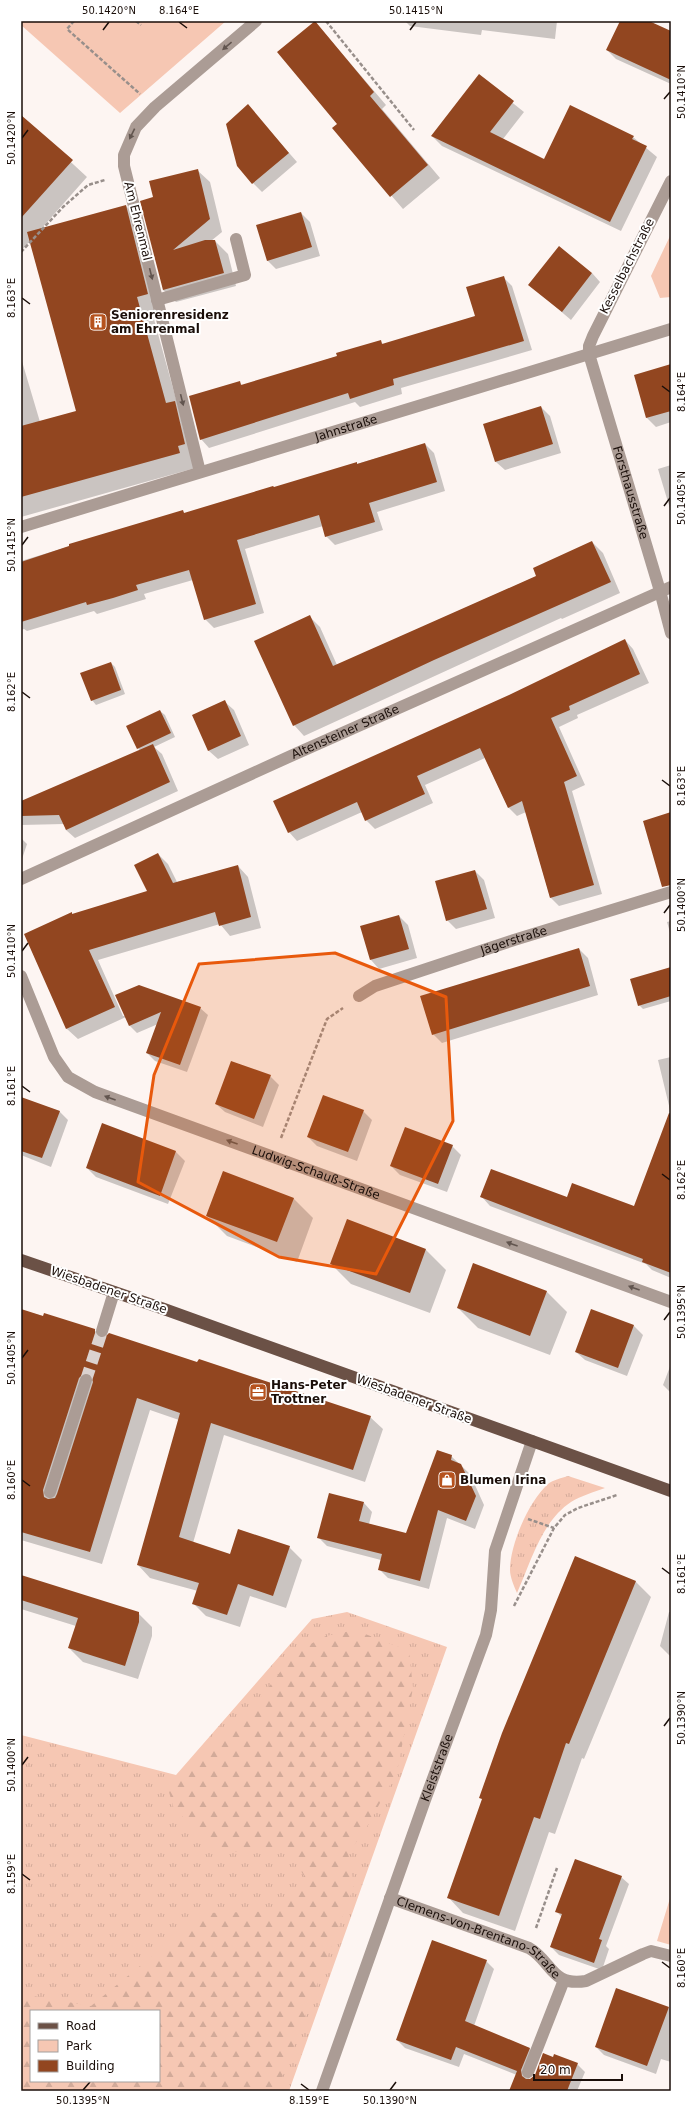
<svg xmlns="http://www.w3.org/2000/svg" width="692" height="2112" viewBox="0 0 692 2112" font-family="'DejaVu Sans',sans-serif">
  <defs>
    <pattern id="grass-tufts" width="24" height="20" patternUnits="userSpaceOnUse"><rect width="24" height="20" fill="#f6c7b3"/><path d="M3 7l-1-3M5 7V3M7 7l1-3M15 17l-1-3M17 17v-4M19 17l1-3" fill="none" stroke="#d2aa99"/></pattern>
    <pattern id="forest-firs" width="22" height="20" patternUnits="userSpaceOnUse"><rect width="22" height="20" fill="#f6c7b3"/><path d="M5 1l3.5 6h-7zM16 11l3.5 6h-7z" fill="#d2aa99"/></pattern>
  </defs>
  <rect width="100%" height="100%" fill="#fdf5f2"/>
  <path fill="url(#grass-tufts)" fill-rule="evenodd" d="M568 1476 605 1488C594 1492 581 1496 571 1502 541 1522 531 1562 517 1593 514 1586 510 1577 510 1570 510 1544 529 1501 548 1484 553 1480 562 1478 568 1476Z
    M347 1612 447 1647 289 2091H21V1735L176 1775 312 1619ZM31 2011H159V2081H31Z"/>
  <path fill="url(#forest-firs)" fill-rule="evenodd" d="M355 1630 409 1651 413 1688 397 1772 363 1834 348 1852 354 1886 277 2091H21V1994L91 2006 205 1913 283 1911 304 1876 286 1847 223 1853 174 1809 167 1785 247 1716 295 1652 326 1636ZM31 2011H159V2081H31Z"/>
  <path fill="#f6c7b3" d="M21 21H226L120 113 21 25Z
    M671 234V297L660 298 651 276Z
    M671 1895V1945L657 1941Z"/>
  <path fill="#0003" d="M405 21H557L555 39 482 30 481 35 410 26Z
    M621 21H646L671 32V84L616 59 607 50Z
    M315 22 386 105 382 109 440 178 403 209 333 128 338 124Z
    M479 76 524 112 503 139 544 160 633 137 657 157 621 231 442 146 432 136Z
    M248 106 297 162 262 192 253 183Z
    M21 116 87 177 41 229 126 206 141 221 163 309 152 312 195 468 21 517V358L40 422 77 412 30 241 21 251Z
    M197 170 210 182 222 232 211 241H215L228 254 236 286 176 302 163 290 154 198Z
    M301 213 310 222 320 256 276 269 267 260Z
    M592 273 600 282 571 320 530 285Z
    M503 277 512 286 532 350 401 388 402 394 360 407 355 402 209 448 201 439 239 382 243 386 338 356 380 341 384 345 476 317Z
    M671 368V422L656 427 647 418 635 376Z
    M541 407 550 416 561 453 505 470 496 462Z
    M425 444 434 453 445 491 377 512 383 530 335 545 326 536 323 526 245 549 264 613 214 628 205 619 193 580 144 594 146 599 97 614 94 611 27 631 24 629 21 630V561L183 512 185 514Z
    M671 465V512L658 469Z
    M592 542 603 553 620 593 562 619 561 618 304 736 294 725 310 617 320 627 337 665 537 576Z
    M625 640 633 649 649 683 577 715 578 718 559 727 585 785 572 791 602 894 559 906 550 897 526 812 517 816 508 807 485 758 425 785 433 803 375 829 366 820 362 812 297 841 289 832 509 696Z
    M111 663 115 667 125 694 96 705 92 700Z
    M225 702 234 710 249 745 218 759 209 751 193 716Z
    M160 711 165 715 175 737 154 747 162 754 178 791 75 838 66 830 64 824 21 825V803L140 751 138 748Z
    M21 838 27 844 21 862Z
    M158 854 168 864 177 882 238 866 248 877 261 928 230 936 220 924 98 960 123 1016 200 1008 208 1015 187 1072 155 1061 147 1053 158 1024 137 1033 130 1026 126 1017 78 1039 67 1029 25 935 72 913 73 915 148 892Z
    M475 871 484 880 495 918 456 929 447 920Z
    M399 916 408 925 417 958 379 969 371 960Z
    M671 921V936L667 922Z
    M579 949 588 958 598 995 442 1043 433 1034Z
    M671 968V1001L643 1009 639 1005Z
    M671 1057V1114L658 1060Z
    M270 1076 279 1085 263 1127 225 1112 216 1104Z
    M21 1098 59 1111 68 1120 51 1167 21 1155Z
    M363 1111 372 1120 357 1161 317 1146 308 1137Z
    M103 1125 176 1152 185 1161 168 1204 96 1177 87 1168Z
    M452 1146 461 1155 447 1192 400 1175 391 1166Z
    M671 1155V1278L652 1270 646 1264 490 1206 482 1197 567 1199 635 1207Z
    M293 1198 313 1218 297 1262 227 1236 207 1216Z
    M426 1250 446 1270 430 1313 351 1284 331 1264Z
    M547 1292 567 1312 550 1355 478 1328 458 1308Z
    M21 1310 94 1330 104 1339 370 1417 383 1429 365 1482 224 1435 193 1543 230 1556 289 1547 302 1560 286 1608 250 1596 240 1627 206 1616 194 1604 198 1591 150 1578 138 1565 179 1420 150 1410 102 1564 21 1540Z
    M634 1326 643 1335 627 1376 585 1360 576 1352Z
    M671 1364V1393L663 1385Z
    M451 1456 470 1474 484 1505 475 1529 447 1518 429 1589 388 1578 379 1569 381 1560 327 1546 318 1537 364 1503 372 1512 369 1524 406 1534Z
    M576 1557 636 1582 651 1597 584 1759 582 1758 555 1834 549 1832 515 1931 463 1913 448 1897Z
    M21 1576 138 1613 152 1627V1636L138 1679 83 1662 69 1648 76 1626 21 1609Z
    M669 1612H671V1657L660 1646Z
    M621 1877 629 1884 606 1946 609 1949 602 1970 559 1955 551 1947 562 1917 556 1911Z
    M486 1961 494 1969 474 2026 529 2048 537 2056 529 2080 577 2064 585 2072 577 2091H510L517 2075 464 2054 459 2067 405 2048 397 2040Z
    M617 1989 671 2009V2062L661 2059 656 2074 604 2055 596 2047Z"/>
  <path fill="#924620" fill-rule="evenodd" d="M315 21 374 92 370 96 428 165 390 197 332 128 337 124 277 52Z
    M620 21H649L671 31V80L606 50Z
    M479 74 514 101 490 132 544 159 570 105 634 136 632 139 647 146 610 222 431 136Z
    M248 104 289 153 252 184 237 166 226 124Z
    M21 115 73 160 21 218Z
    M198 169 210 219 173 250 205 240H215L224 273 163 290 140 201 153 197 149 181Z
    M126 205 148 294 137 297 166 403 175 401 185 444 178 446 180 453 21 497V426L76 411 27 232Z
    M301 212 312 247 267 261 256 225Z
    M559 246 592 273 562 312 528 285Z
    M504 276 524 341 393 379 394 385 350 399 348 393 200 440 189 396 240 381 241 385 337 356 336 353 381 340 382 344 475 316 466 287Z
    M671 364V411L646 418 634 375Z
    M541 406 553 444 495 462 483 424Z
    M425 443 437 482 369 503 375 522 325 537 319 515 237 540 256 604 204 620 189 570 136 585 138 590 113 598 87 605 86 602 21 622V562L69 546V544L183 510 184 513 273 486 274 487 357 462V464Z
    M592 541 611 582 434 660 293 726 254 641 310 615 333 666 536 576 533 568Z
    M625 639 640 674 569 706 570 710 551 718 577 776 564 782 594 885 550 898 522 801 508 808 480 748 417 776 425 794 365 821 357 802 288 833 273 801 509 695Z
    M111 662 121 690 91 701 80 673Z
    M225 700 241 736 208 751 192 715Z
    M160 710 171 733 137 749 126 726Z
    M153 744 170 782 66 830 59 815 21 816V801Z
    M671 812V885L662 887 643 821Z
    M158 853 173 883 238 865 251 917 219 926 215 912 89 950 115 1007 66 1029 24 934 72 912V914L147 891 134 865Z
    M475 870 487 909 446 921 435 881Z
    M399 915 409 949 370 960 360 926Z
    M579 948 590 986 432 1035 420 996Z
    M671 967V996L638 1006 630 979Z
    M139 985 201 1007 180 1065 146 1053 161 1012 129 1026 115 995Z
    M231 1061 271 1075 254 1119 215 1104Z
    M323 1095 364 1110 348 1152 307 1137Z
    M21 1097 60 1111 42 1158 21 1151Z
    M669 1113 671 1114V1273L642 1262 643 1259 480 1197 491 1169 567 1197 572 1183 634 1206Z
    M102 1123 176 1151 160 1196 86 1168Z
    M405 1127 453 1145 438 1184 390 1166Z
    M223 1171 294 1198 277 1242 206 1216Z
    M347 1219 426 1249 410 1293 330 1264Z
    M473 1263 547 1291 530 1336 457 1308Z
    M21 1309 43 1316 44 1313 95 1329V1333L99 1338H104L109 1333 197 1362 199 1359 371 1416 353 1470 211 1423 179 1537 230 1554 238 1529 290 1546 273 1596 238 1584 227 1615 192 1604 199 1583 137 1565 180 1413 137 1398 90 1552 21 1532ZM84 1373 91 1375 93 1382 57 1494 55 1498 48 1499 44 1497 43 1490 79 1378Z
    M591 1309 634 1325 618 1368 575 1352Z
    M437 1450 452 1455 451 1460 461 1464 476 1496 466 1521 438 1510 420 1581 378 1570 382 1554 317 1538 329 1493 364 1502 359 1521 406 1533Z
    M575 1556 636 1581 569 1744 566 1743 540 1819 534 1817 499 1916 447 1898 482 1799 479 1798 502 1733Z
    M21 1575 139 1612V1622L125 1666 68 1648 78 1618 21 1600Z
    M575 1859 622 1876 599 1939 602 1940 594 1963 550 1947 562 1914 555 1912Z
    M432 1940 487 1960 465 2021 530 2048 521 2070 522 2076 526 2079H530L535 2075 543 2053 553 2057 554 2054 578 2063 567 2091H509L517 2071 456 2047 451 2060 396 2040Z
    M616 1988 669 2007 647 2066 595 2047Z"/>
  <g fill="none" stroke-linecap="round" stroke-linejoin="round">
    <path stroke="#dbd2cf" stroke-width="12" stroke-dasharray="12 6" stroke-linecap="butt" d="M86 1380 102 1331"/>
    <path stroke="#988f8b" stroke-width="2.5" stroke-dasharray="4 2" stroke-linecap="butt" d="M74 21 67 29 140 94
      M136 21 141 25
      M326 21 414 130
      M21 252 63 207 88 185 105 180
      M281 1138 327 1019 343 1008
      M528 1519 554 1528
      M514 1606 554 1528 565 1515 578 1508 617 1495
      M536 1928 557 1868"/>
    <g stroke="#ab9c95" stroke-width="12">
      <path id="s1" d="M671 181 593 336 589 346V354L660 591 671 633"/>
      <path d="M157 300 245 275 236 239"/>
      <path d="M200 472 124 166V155L136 127 155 107 256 21"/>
      <path id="s2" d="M21 527 671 329"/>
      <path id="s3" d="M21 879 293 755 671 587"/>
      <path id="s4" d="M21 976 54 1057 68 1077 95 1092 671 1302"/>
      <path id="s5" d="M359 996 375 986 514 940 671 892"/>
      <path d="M102 1331 114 1292"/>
      <path d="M50 1492 86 1380"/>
      <path id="s6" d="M390 1898 529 1948C552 1961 551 1987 586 1981L643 1954 651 1951 671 1956"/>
      <path d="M528 2072 564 1980"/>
      <path id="s7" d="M322 2091 425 1800 486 1635 491 1610 495 1551 532 1441"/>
    </g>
    <path stroke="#6b5146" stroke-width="12" d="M21 1260 164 1309 671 1491"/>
  </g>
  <defs><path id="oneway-solid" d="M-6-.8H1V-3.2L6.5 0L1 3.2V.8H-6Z"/></defs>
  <g fill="#62554f">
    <use href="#oneway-solid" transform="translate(227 46) rotate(140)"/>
    <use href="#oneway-solid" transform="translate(132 134) rotate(116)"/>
    <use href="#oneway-solid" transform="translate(151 274) rotate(76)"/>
    <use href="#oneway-solid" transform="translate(182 400) rotate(76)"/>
    <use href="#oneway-solid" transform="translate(110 1098) rotate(-160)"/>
    <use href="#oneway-solid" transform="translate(232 1142) rotate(-160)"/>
    <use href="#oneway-solid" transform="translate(512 1244) rotate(-160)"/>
    <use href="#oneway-solid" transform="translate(634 1288) rotate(-160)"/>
  </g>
  <path fill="#e8590c" fill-opacity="0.2" stroke="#e8590c" stroke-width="3" stroke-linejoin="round" d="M335 953 446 997 453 1121 376 1274 279 1257 138 1182 154 1075 199 964Z"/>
  <path fill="none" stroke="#1a0e09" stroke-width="1.5" d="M179 22 187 28M103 30 109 22M410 30 416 22M664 99 670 92M22 138 28 130M22 298 30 304M662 386 670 392M664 506 670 498M22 545 28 537M22 692 30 698M662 780 670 786M664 913 670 905M22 951 28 943M22 1086 30 1092M662 1174 670 1180M664 1320 670 1312M22 1358 28 1350M22 1480 30 1486M662 1568 670 1574M664 1726 670 1718M22 1765 28 1757M22 1874 30 1880M662 1962 670 1968M301 2084 309 2090M83 2090 90 2082M390 2090 396 2082"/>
  <defs>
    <symbol id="building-square" viewBox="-11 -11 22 22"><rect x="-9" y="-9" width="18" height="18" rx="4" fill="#b6521d" stroke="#fff"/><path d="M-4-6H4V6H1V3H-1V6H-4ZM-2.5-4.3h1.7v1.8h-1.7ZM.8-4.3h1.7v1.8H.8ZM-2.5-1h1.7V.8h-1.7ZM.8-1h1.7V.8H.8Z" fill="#fff"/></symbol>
    <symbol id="office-square" viewBox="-11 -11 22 22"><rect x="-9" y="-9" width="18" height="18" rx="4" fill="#b6521d" stroke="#fff"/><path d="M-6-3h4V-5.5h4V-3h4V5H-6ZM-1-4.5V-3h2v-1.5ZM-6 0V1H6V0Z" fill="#fff"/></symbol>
    <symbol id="shop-square" viewBox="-11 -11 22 22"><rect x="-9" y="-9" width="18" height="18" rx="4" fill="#b6521d" stroke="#fff"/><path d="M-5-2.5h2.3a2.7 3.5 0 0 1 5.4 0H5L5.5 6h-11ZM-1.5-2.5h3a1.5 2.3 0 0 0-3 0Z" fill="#fff"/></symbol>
  </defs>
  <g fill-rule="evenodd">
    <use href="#building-square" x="88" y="312" width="20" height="20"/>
    <use href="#office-square" x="248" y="1382" width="20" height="20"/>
    <use href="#shop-square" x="437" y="1470" width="20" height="20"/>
  </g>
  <g text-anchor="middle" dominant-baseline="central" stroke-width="4" stroke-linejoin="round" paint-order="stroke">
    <g font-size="12" fill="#1a0e09" stroke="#fff">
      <text transform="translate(138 221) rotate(76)">Am Ehrenmal</text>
      <text transform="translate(627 266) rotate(-63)">Kesselbachstraße</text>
      <text stroke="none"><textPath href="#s2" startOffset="340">Jahnstraße</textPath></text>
      <text stroke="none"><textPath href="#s1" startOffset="337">Forsthausstraße</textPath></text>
      <text stroke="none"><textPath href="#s3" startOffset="356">Altensteiner Straße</textPath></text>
      <text stroke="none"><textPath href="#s5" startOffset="165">Jägerstraße</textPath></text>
      <text stroke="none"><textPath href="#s4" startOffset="378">Ludwig-Schauß-Straße</textPath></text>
      <text transform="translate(109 1290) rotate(19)">Wiesbadener Straße</text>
      <text transform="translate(414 1399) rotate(20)">Wiesbadener Straße</text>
      <text stroke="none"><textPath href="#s7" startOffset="343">Kleiststraße</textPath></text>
      <text stroke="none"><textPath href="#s6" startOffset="98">Clemens-von-Brentano-Straße</textPath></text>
    </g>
    <g font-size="12" font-weight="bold" fill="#1a0e09" stroke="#fff" text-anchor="start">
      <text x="111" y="315">Seniorenresidenz<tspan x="111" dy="14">am Ehrenmal</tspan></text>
      <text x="271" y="1385">Hans-Peter<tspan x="271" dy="14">Trottner</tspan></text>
      <text x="460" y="1480">Blumen Irina</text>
    </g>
  </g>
  <rect width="692" height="2112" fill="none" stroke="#ffffff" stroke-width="44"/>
  <rect x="30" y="2010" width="130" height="72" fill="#ffffff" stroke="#a39f9d"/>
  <rect x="38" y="2023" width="20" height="6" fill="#6b5146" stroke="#a39f9d"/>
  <text x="66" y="2030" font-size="12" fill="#1a0e09">Road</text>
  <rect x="38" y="2040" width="20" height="12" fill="#f6c7b3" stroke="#a39f9d"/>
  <text x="66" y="2050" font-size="12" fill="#1a0e09">Park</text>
  <rect x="38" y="2060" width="20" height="12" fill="#924620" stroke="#a39f9d"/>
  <text x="66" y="2070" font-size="12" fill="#1a0e09">Building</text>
  <path d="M534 2074v6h88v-6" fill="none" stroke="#1a0e09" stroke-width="2"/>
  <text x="540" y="2074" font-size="12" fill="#1a0e09" stroke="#ffffff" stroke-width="3" paint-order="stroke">20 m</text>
  <rect x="22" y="22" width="648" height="2068" fill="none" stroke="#1a0e09" stroke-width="1.5"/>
  <g font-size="10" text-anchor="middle" fill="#1a0e09">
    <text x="109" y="14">50.1420°N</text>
    <text x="179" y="14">8.164°E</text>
    <text x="416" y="14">50.1415°N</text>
    <text transform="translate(681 92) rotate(-90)" y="4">50.1410°N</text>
    <text transform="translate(11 138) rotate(-90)" y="4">50.1420°N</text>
    <text transform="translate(11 298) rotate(-90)" y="4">8.163°E</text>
    <text transform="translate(681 392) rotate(-90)" y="4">8.164°E</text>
    <text transform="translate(681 498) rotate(-90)" y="4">50.1405°N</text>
    <text transform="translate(11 545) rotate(-90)" y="4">50.1415°N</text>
    <text transform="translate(11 692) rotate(-90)" y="4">8.162°E</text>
    <text transform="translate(681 786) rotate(-90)" y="4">8.163°E</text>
    <text transform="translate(681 905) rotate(-90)" y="4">50.1400°N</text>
    <text transform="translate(11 951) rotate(-90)" y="4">50.1410°N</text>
    <text transform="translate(11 1086) rotate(-90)" y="4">8.161°E</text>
    <text transform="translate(681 1180) rotate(-90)" y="4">8.162°E</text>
    <text transform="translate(681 1312) rotate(-90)" y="4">50.1395°N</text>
    <text transform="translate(11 1358) rotate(-90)" y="4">50.1405°N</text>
    <text transform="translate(11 1480) rotate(-90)" y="4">8.160°E</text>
    <text transform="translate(681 1574) rotate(-90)" y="4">8.161°E</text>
    <text transform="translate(681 1718) rotate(-90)" y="4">50.1390°N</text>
    <text transform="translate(11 1765) rotate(-90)" y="4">50.1400°N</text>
    <text transform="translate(11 1874) rotate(-90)" y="4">8.159°E</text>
    <text transform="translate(681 1968) rotate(-90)" y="4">8.160°E</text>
    <text x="83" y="2104">50.1395°N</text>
    <text x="309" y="2104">8.159°E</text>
    <text x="390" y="2104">50.1390°N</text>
  </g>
</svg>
